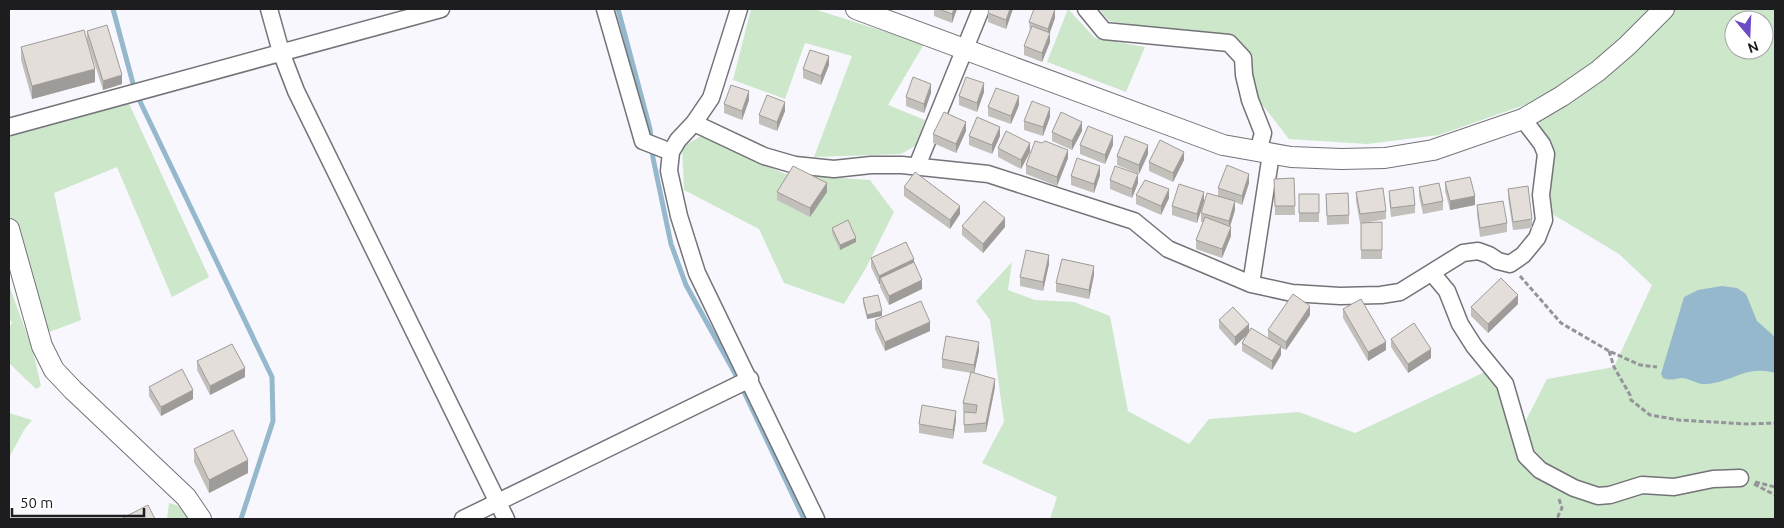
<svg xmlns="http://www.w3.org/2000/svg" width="1784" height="528" viewBox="0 0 1784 528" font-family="Ubuntu,sans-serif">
  <rect width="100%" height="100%" fill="#f8f7fe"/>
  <path fill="#cce7ca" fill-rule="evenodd" d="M751 9H814L924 44 888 105 925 120 915 146 901 154 814 157 852 56 805 43 785 99 733 80Z
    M1068 9 1095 38 1145 47 1126 92 1047 62Z
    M1099 9H1775V519H1050L1057 497 982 463 1004 422 990 320 976 301 1012 262 1008 290 1035 300 1074 302 1110 316 1128 411 1189 444 1209 419 1299 412 1355 433 1487 371 1522 428 1547 379 1614 367 1652 285 1619 254 1549 212 1542 144 1536 101 1439 135 1367 144 1289 139 1260 102 1247 58 1233 40 1109 21ZM1734 20H1764V50H1734Z
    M125 95 209 277 172 297 117 167 54 193 81 320 39 336 9 229V127Z
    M703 135 785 174 870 180 894 212 866 268 844 304 784 283 759 229 684 190 682 147Z
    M9 285 33 351 41 386 36 389 9 363V328L12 322 9 319Z
    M9 413 32 420 24 430 9 458Z
    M169 503 183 507 198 519H167Z"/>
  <path fill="#96b8cd" d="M1722 286 1737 288 1746 294 1757 321 1775 337V373C1745 364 1731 384 1703 384 1696 384 1690 378 1681 378 1674 379 1670 381 1663 378L1661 374 1684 297 1698 290Z"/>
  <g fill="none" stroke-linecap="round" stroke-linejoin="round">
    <path stroke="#96b8cd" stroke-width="5" d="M113 9 135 91 272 377 273 421 241 519
      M618 9 650 129 653 158 671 244 686 285 737 377 804 519"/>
    <defs>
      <path id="minor" d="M269 9 281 52 296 91 506 519
        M605 9 643 141 671 152
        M739 9 711 98 694 123 678 140 671 152 669 171 679 216 697 273 816 519
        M1086 9 1104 31 1229 43 1243 58 1244 75 1250 100 1263 133 1258 152
        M694 123 764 156 795 165 834 169 871 165H902L988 174 1134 221 1168 249 1251 284 1292 293 1340 296 1381 295 1400 292 1463 253 1478 251 1489 255 1498 261 1510 264 1523 255 1537 238 1544 220 1541 195 1546 154 1542 144 1523 119
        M9 127 441 9
        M917 166 981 9
        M1432 273 1447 291 1460 324 1474 346 1505 384 1526 456 1540 470 1574 488 1598 496 1610 495 1642 485 1674 487 1713 479 1740 478
        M1251 284 1271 154
        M463 519 750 379"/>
      <path id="tertiary" d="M856 9 1223 145 1291 157 1341 159 1385 158 1433 150 1523 119 1562 96 1598 71 1627 46 1664 9
        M9 229 42 346 54 370 73 390 186 497 201 519"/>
    </defs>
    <use href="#minor" stroke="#737378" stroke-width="19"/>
    <use href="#tertiary" stroke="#737378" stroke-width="22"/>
    <path stroke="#949499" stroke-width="3" stroke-dasharray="5 2.5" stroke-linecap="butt" d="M1520 276 1561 323 1609 351 1640 365 1657 367
      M1609 351 1614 367 1630 395 1631 400 1650 415 1679 420 1747 424 1775 423
      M1755 482 1775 487
      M1754 484 1775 495
      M1559 499 1562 508 1558 516 1560 519"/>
    <use href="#minor" stroke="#fff" stroke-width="16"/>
    <use href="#tertiary" stroke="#fff" stroke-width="20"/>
  </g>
  <path fill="#c3bfbb" d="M934 9H957L952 23 934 16Z
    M1013 9 1006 29 988 22V13Z
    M1055 18 1049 33 1050 42 1042 62 1024 55V46L1030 31 1029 22Z
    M87 31 122 84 103 90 87 40Z
    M21 47 95 82 32 99 21 60Z
    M829 65 821 85 803 78V69Z
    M984 92 977 112 959 105V96Z
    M931 93 924 113 906 106V97Z
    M749 100 742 120 724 113V104Z
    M1019 105 1011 124 988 116V107Z
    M785 111 777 131 759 124V115Z
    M1050 117 1043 136 1024 130V121Z
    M966 131 956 153 933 143V134Z
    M1082 131 1072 150 1052 141V132Z
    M969 136H1000L992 154 969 145Z
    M1042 143 1068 158 1057 186 1026 174V165Z
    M1080 145H1113L1105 164 1080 154Z
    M998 148 1030 152 1021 169 998 157Z
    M1148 154 1139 174 1117 165V156Z
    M1184 160 1173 182 1149 171V162Z
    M1100 175 1094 193 1071 185V176Z
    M1294 178 1295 215H1275L1274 179Z
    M1110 180 1138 183 1132 198 1110 189Z
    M1445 182 1475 205 1450 210 1445 191Z
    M1249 183 1242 205 1235 202V210L1230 226 1231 236 1222 258 1196 249V240L1203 222H1201V213L1218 196V188Z
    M904 187 960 214 950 229 904 196Z
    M1419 187 1443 201V210L1423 214 1419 196Z
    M1508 189 1532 219V228L1513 230 1508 198Z
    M1389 191 1415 205V213L1391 217 1389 199Z
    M777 192H827L810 217 777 200Z
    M1356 192 1386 211V219L1364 223 1382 222V259H1361V223H1360L1356 201Z
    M1299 194H1319V222H1299Z
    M1326 194 1349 215V224L1327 225Z
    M1136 195 1169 198 1161 215 1136 204Z
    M1204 201 1197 223 1172 215V206Z
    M1477 205 1507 223V232L1480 237 1477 214Z
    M962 226 1005 227 983 253 962 235Z
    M832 228 856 242 840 250 832 233Z
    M871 258 914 263 922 289 889 305 880 287V284H879L871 267Z
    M1049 264 1043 291 1020 286V277Z
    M1094 275 1089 299 1056 292V283Z
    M863 298 882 316 867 319 863 303Z
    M1518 304 1488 333 1471 316V307Z
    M1343 309 1386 350 1368 361 1343 318Z
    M1310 315 1286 350 1281 348V355L1272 370 1242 351V343L1246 336 1235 346 1219 328V320L1249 332 1268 338V330Z
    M875 320 930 331 885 351 875 329Z
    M1391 339 1431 358 1408 373 1391 347Z
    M979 351 974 373 995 387 986 432 964 433V412H963V403L971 373 942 368V359Z
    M197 361 245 377 210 395 197 370Z
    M149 387 193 399 161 416 149 396Z
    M956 420 953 439 919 433V424Z
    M194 449 248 473 209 493 194 462Z"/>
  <path fill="#9f9b98" d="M954 9H957L952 23V14Z
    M1010 9H1013L1006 29V20Z
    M1055 9V18L1048 38V29Z
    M1050 33V42L1042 62V53Z
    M829 56V65L821 85V76Z
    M95 69V82L32 99V86Z
    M122 75V84L103 90V81Z
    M984 83V92L977 112V103Z
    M931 84V93L924 113V104Z
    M749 91V100L742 120V111Z
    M1019 96V105L1011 124V116Z
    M785 102V111L777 131V122Z
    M1050 108V117L1043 136V127Z
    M966 122V131L956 153V144Z
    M1082 122V131L1072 150V141Z
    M1000 127V136L992 154V145Z
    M1113 136V145L1105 164V155Z
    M1030 143V152L1021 169V160Z
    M1148 145V154L1139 174V165Z
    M1068 150V158L1057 186V177Z
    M1184 152V160L1173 182V173Z
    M1100 166V175L1094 193V184Z
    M1138 174V183L1132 198V189Z
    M1249 174V183L1242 205V196Z
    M827 183V192L810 217V208Z
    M1169 189V198L1161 215V206Z
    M1204 192V201L1197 223V214Z
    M1475 196V205L1450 210V201Z
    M1235 201V210L1229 230V221Z
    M960 206V214L950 229V220Z
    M1005 218V227L983 253V244Z
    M1231 227V236L1222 258V249Z
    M856 238V242L840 250V245Z
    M1049 255V264L1043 291V282Z
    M914 259V268L880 278V284H879V276Z
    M1094 266V275L1089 299V290Z
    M922 280V289L889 305V296Z
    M1518 295V304L1488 333V324Z
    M1310 306V315L1286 350V342Z
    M882 311V316L867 319V315Z
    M930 322V331L885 351V342Z
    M1249 324V333L1235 346V337Z
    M979 342V351L974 374V365Z
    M1386 342V350L1368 361V352Z
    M1281 346V355L1272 370V361Z
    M1431 349V358L1408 373V364Z
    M245 368V377L210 395V386Z
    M995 379V387L986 432V423Z
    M193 390V399L161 416V407Z
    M956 411V420L953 439V430Z
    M248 460V473L209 493V480Z"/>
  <path fill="#e3ded9" stroke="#9f9b98" d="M939 9H954L952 14Z
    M989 9H1010L1006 20 988 13Z
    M1034 9H1055L1048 29 1029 22Z
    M107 25 122 75 103 81 87 31Z
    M1032 26 1050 33 1042 53 1024 46Z
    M84 30 95 69 32 86 21 47Z
    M810 50 829 56 821 76 803 69Z
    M913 77 931 84 924 104 906 97Z
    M966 77 984 83 977 103 959 96Z
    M731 85 749 91 742 111 724 104Z
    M996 88 1019 96 1011 116 988 107Z
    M767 95 785 102 777 122 759 115Z
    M1032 101 1050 108 1043 127 1024 121Z
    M944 112 966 122 956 144 933 134Z
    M1061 112 1082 122 1072 141 1052 132Z
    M977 117 1000 127 992 145 969 136Z
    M1088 126 1113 136 1105 155 1080 145Z
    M1006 131 1030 143 1021 160 998 148Z
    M1125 136 1148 145 1139 165 1117 156Z
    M1160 140 1184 152 1173 173 1149 162Z
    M1035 141 1042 143 1045 141 1068 150 1057 177 1026 165Z
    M1077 158 1100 166 1094 184 1071 176Z
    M1227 165 1249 174 1242 196 1218 188Z
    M793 166 827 183 810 208 777 192Z
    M1115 166 1138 174 1132 189 1110 180Z
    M915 172 960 206 950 220 904 187Z
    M1470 177 1475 196 1450 201 1445 182Z
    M1294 178 1295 206H1275L1274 179Z
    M1145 180 1169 189 1161 206 1136 195Z
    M1439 183 1443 201 1423 205 1419 187Z
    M1179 184 1204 192 1197 214 1172 206Z
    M1528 186 1532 219 1513 222 1508 189Z
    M1413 187 1415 205 1391 208 1389 191Z
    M1383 188 1386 211 1360 214 1356 192Z
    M1207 193 1235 201 1229 221 1201 213Z
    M1348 193 1349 215 1327 216 1326 194Z
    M1299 194H1319V213H1299Z
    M984 201 1005 218 983 244 962 226Z
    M1503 201 1507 223 1480 228 1477 205Z
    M1205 217 1231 227 1222 249 1196 240Z
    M848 220 856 238 840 245 832 228Z
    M1382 222V250H1361V223Z
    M906 242 914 259 879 276 871 258Z
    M1026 250 1049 255 1043 282 1020 277Z
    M1062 259 1094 266 1089 290 1056 283Z
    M914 262 922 280 889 296 880 278Z
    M1501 278 1518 295 1488 324 1471 307Z
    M1293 294 1310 306 1286 342 1268 330Z
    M878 295 882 311 867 315 863 298Z
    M1361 299 1386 342 1368 352 1343 309Z
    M921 301 930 322 885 342 875 320Z
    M1233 307 1249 324 1235 337 1219 320Z
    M1414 323 1431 349 1408 364 1391 339Z
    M1251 328 1281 346 1272 361 1242 343Z
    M946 336 979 342 974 365 942 359Z
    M232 344 245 368 210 386 197 361Z
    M182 369 193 390 161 407 149 387Z
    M971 372 995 379 986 423 964 425V412L976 413 977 405 963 403Z
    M922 405 956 411 953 430 919 424Z
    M233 430 248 460 209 480 194 449Z
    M148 505 155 519H123V518Z"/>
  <rect width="1784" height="528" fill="none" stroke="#1d1d1f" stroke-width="20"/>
  <g transform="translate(1749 35) rotate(161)"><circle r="24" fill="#ffffff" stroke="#a5a5a5"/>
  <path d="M0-4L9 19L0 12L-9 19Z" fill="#6d4bc4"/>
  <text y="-8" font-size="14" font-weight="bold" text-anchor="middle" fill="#1d1d1f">N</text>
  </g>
  <path d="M12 508v8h132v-8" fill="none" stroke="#1d1d1f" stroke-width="2.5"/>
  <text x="20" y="508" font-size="15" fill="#1d1d1f" stroke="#ffffff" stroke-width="4" paint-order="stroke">50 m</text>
</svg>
